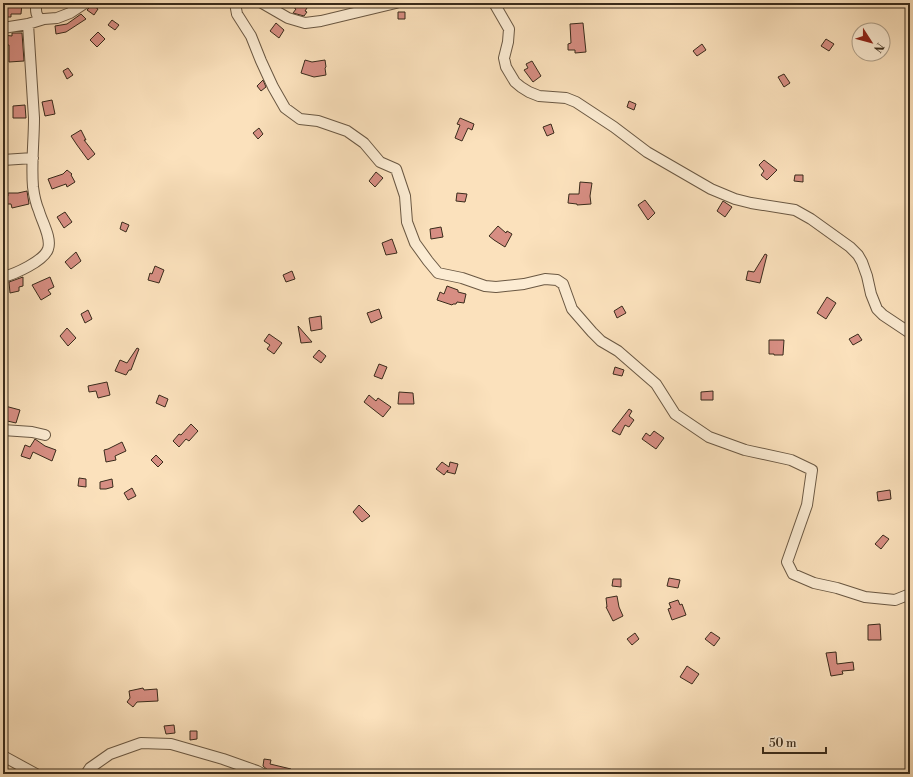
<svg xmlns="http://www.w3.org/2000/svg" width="913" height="777" viewBox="0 0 913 777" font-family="'Libre Bodoni',serif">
  <rect width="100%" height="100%" fill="#fbe1bc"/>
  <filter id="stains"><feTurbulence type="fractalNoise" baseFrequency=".005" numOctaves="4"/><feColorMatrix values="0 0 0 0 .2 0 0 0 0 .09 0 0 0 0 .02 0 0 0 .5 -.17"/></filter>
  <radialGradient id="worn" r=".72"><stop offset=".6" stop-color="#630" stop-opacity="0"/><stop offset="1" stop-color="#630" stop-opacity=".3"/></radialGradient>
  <path fill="#d78e83" stroke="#392b1b" d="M12 3H22L21 14H11V17H4V12H3V4H12Z
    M287 3H300L307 8 305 11 307 12 304 16 293 13 296 9Z
    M91 4 98 9 94 15 87 10 91 6Z
    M398 12H405V19H398Z
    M81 14 86 19 66 32 56 34 55 26 67 24Z
    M112 20 119 25 115 30 108 25Z
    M276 23 284 30 279 38 270 31Z
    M583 23 586 52 575 53V50H568V44L571 43 570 24Z
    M98 32 105 39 97 47 90 40Z
    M12 33H22L24 61 9 62V45H3V35L12 36Z
    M826 39 834 44 829 51 821 46Z
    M702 44 706 50 697 56 693 51Z
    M305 60 312 62 325 60 326 67 325 68 326 75 314 77 301 73Z
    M532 61 541 76 533 82 524 70 528 68 526 64Z
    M68 68 73 75 67 79 63 71Z
    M784 74 790 83 784 87 778 77Z
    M263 80 266 87 261 91 257 86Z
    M52 100 55 114 45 116 42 102Z
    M629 101 636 104 634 110 627 107Z
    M25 105 26 118H13V106Z
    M460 118 474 124 472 130 468 128 462 141 455 138 460 125 457 124Z
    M551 124 554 133 547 136 543 127Z
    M259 128 263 134 258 139 253 133Z
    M81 130 86 140H84L95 154 88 160 77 145 71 136Z
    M764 160 777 170 767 180 761 175 764 171 759 165Z
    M67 170 72 174 71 175 75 182 67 187 66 184 52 189 48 179 63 174Z
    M376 172 383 178 375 187 369 181Z
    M795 175H803V182L794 181Z
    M580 182 592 183 590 196 591 204 577 205V204L568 203 569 194H579Z
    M27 191 29 204 12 208 11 204H3V196H8V193H18Z
    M457 193 467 194 465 202 456 201Z
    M645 200 655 213 648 220 638 205Z
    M723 201 732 207 725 217 717 211Z
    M65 212 72 222 64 228 57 217Z
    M122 222 129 225 126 232 120 229Z
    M498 226 506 233 507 231 512 234 505 247 494 240 489 236Z
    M441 227 443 237 431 239 430 229Z
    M392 239 397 253 386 255 382 243Z
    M76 252 81 261 71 269 65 262Z
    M765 254 767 255 760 283 746 280 748 271 754 272Z
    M155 266 164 270 159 283 148 280 150 273 152 274Z
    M292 271 295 279 286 282 283 275Z
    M23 277V286L19 287V291L10 293 9 282Z
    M50 277 54 287 48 290 51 294 41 300 32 285Z
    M447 286 458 290V292L466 294 464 303 457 302 456 304H453L452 305 437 300 440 292 444 294Z
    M827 297 836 303 826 319 817 313Z
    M622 306 626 313 617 318 614 311Z
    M379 309 382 318 371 323 367 313Z
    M88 310 92 319 85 323 81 314Z
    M321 316 322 329 311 331 309 318Z
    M298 326 312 342 301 343Z
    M67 328 76 338 68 346 60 336Z
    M269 334 282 343 274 354 267 349 270 345 264 341Z
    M858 334 862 340 853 345 849 339Z
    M769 340H784L783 355H774V354H769Z
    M137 348 139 349 131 370H129L126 375 115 371 120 360 127 363Z
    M319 350 326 356 321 363 313 357Z
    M379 364 387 367 382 379 374 376Z
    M615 367 624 370 622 376 613 374Z
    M107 382 110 395 98 398 96 391 89 392 88 386Z
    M713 391V400H701V392Z
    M399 392 413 393 414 404H398Z
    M159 395 168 399 165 407 156 403Z
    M369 395 376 401 378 398 391 407 383 417 364 402Z
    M5 406 20 410 16 423 3 420V412Z
    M629 409 632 411 629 416 634 420 629 427 625 425 620 435 612 431Z
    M191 424 198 431 189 441 186 439 179 447 173 441 179 434 181 435Z
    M654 431 664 438 656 449 642 439 646 433 650 436Z
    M35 439 45 446 56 450 52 461 33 452 30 459 21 456 25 445 30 447Z
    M122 442 126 451 115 456 116 460 106 462 104 450 108 449Z
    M156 455 163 462 158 467 151 460Z
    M442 462 449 467 450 462 458 464 455 474 447 472 448 470 444 475 436 469Z
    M79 478 86 479V487L78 486Z
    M112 479 113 487 106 489H100V482Z
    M132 488 136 496 128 500 124 493Z
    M890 490 891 499 878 501 877 492Z
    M359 505 370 516 362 522 353 512Z
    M883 535 889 539 881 549 875 544Z
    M669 578 680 580 678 588 667 586Z
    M613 579H621V587L612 586Z
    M617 596 619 607 623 616 613 621 606 607H607L606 598Z
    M678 600 680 605 682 604 686 615 672 620 668 609 671 608 669 603Z
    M880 624 881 640H868V625Z
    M711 632 720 638 714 646 705 639Z
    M635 633 639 639 632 645 627 639Z
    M836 652 837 664 853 662 854 670 842 671 843 674 831 676 826 653Z
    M687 666 699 674 692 684 680 677Z
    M143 688 144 690 157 689 158 701 137 702 133 707 127 702 130 698 129 691Z
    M174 725 175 733 166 734 164 726Z
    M190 731H197V739L190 740Z
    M264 759 271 760 270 764 291 769 290 774 282 773V774H275V772L269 771 263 766Z"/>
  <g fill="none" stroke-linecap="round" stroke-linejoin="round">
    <defs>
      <path id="minor" d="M36 3C36 10 35 15 41 20
        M235 3 237 14 251 36 261 61 273 87 285 108 300 119 318 121 347 131 364 143 380 162 396 169 405 196 407 222 415 243 428 261 438 273 462 278 485 286 496 287 524 284 545 279 557 280 563 284 572 309 592 332 601 341 618 351 656 384 675 414 709 437 745 450 791 460 812 470 807 505 787 562 793 574 814 583 837 588 865 597 895 600 910 594
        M262 3 288 18 305 23 321 21 396 3
        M494 3 509 29 508 42 504 58 506 67 515 82 521 87 529 92 539 96 566 98 576 102 614 127 647 152 711 189 735 199 751 203 795 210 811 219 850 247 858 255 862 262 867 276 871 294 877 309 883 315 910 333
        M3 28 28 24 44 19 57 18 70 13 85 3
        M3 160 33 158
        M3 277C15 274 44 261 48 249 52 238 42 222 39 211 36 204 34 195 33 187 31 164 34 141 34 118 32 86 30 55 28 24
        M3 430 32 432 45 435
        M3 756 36 774
        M86 774 90 768 110 754 141 743 171 744 223 759 257 771 263 774"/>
    </defs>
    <use href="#minor" stroke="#6a5843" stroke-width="12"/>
    <use href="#minor" stroke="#fcecd3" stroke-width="10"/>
  </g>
  <rect width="913" height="777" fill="none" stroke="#fbe1bc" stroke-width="16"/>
  <rect x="4" y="4" width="905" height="769" fill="none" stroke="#392b1b" stroke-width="2"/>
  <rect x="8" y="8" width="897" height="761" fill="none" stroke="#392b1b"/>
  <g transform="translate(871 42) rotate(126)"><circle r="19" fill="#fcecd3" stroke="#ae9f89"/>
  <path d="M0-3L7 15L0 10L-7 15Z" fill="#8f2418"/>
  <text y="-6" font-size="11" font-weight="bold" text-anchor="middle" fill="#392b1b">N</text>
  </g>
  <path d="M763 747v6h63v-6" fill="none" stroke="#392b1b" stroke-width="2"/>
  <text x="769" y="747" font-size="12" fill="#392b1b" stroke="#fcecd3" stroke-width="3" paint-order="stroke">50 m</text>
  <rect width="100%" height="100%" filter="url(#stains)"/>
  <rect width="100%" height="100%" fill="url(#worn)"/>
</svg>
